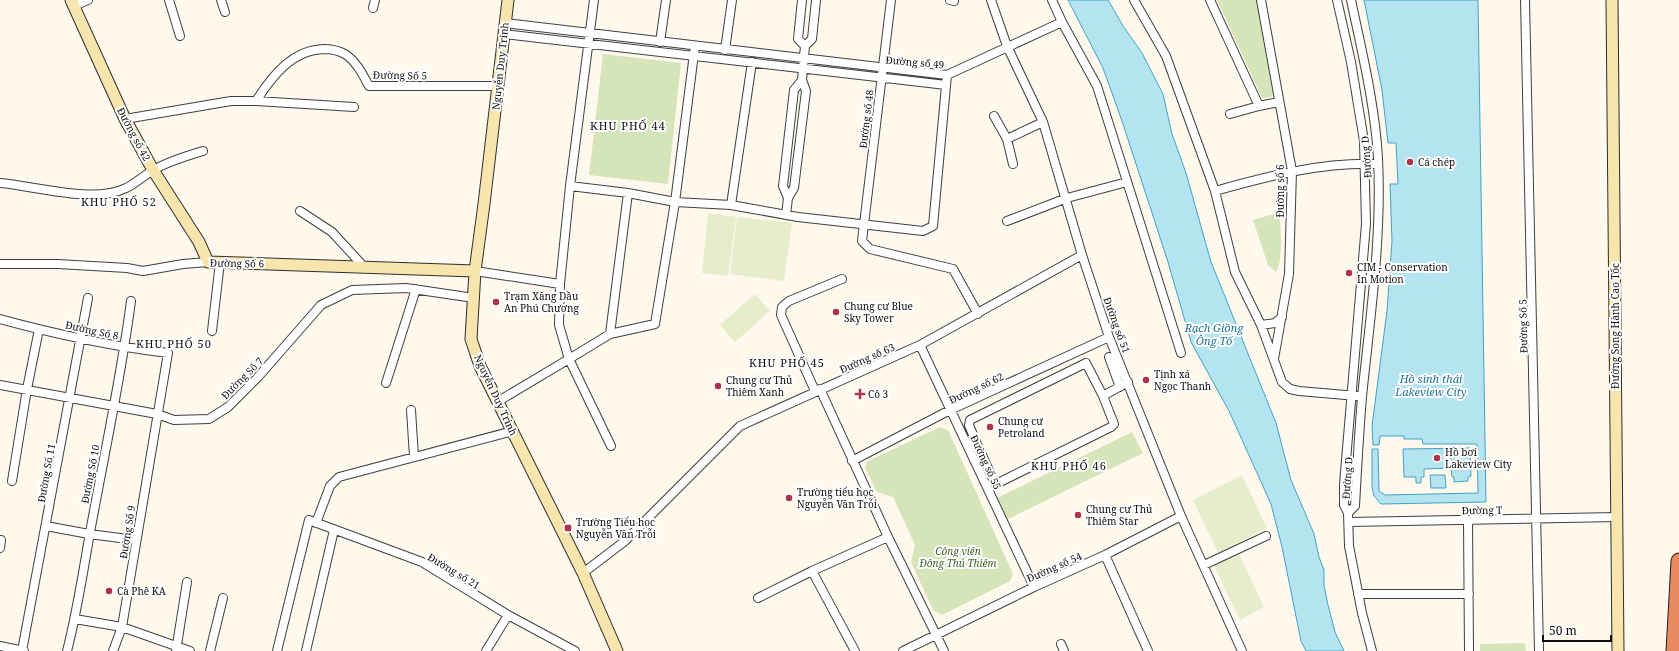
<svg xmlns="http://www.w3.org/2000/svg" width="1679" height="651" viewBox="0 0 1679 651" font-family="'Noto Serif',serif">
  <rect width="100%" height="100%" fill="#fef8ed"/>
  <path fill="#d6e5b9" d="M1217 0H1257L1273 90V94L1271 97 1262 98Z
    M603 54 681 63 668 184 589 175Z
    M1280 212C1280 227 1284 260 1276 272L1268 265 1253 220Z
    M940 427 948 430 1013 574 1010 581 942 615 933 610 911 562 915 545 893 497 877 492 865 468 866 462Z
    M1132 432 1143 453 1006 520 995 499Z
    M1525 643 1526 651H1480V644Z"/>
  <path fill="#e6edca" d="M708 213 736 217 728 276 702 273Z
    M737 217 792 223 784 281 730 274Z
    M755 294 770 311 735 342 720 325Z
    M1242 475 1267 528 1218 553 1193 500Z
    M1238 552 1264 607 1240 620 1213 564Z"/>
  <path fill="#b5e4f1" stroke="#42a2c2" d="M1068 0H1108L1123 26 1142 53 1163 94 1172 134 1186 173 1211 262 1276 423 1291 480 1314 534 1319 557 1324 570V585L1328 605 1335 632 1344 651H1306L1301 641 1282 547 1271 504 1229 411 1191 342 1168 262 1122 121 1103 68Z
    M1364 0H1478L1486 502 1381 504 1374 496 1372 487V449H1378L1379 491 1385 495 1478 493 1477 444H1423L1422 439H1404V436H1380L1379 445H1373L1372 426 1387 311 1392 241 1390 184H1398L1396 143H1388L1382 90Z
    M1470 448 1471 476 1468 477V481L1454 482V477H1452L1451 468 1424 469V477H1421V483H1416V477H1404L1403 449Z
    M1430 475H1445L1446 488H1431Z"/>
  <g fill="none" stroke-linecap="round" stroke-linejoin="round">
    <defs>
      <path id="street" d="M169 0 180 36
        M221 0 225 12
        M594 0 570 186 628 193 675 202 695 46
        M802 0 798 39 805 46
        M891 0 862 241 870 249 953 269 978 314
        M950 0 954 1
        M991 0 1007 46 1043 122 1082 255 1109 337 1181 516 1242 651
        M1052 0 1062 22 1097 86 1181 353
        M1134 0 1166 56 1215 191 1235 272 1261 325 1282 382 1290 389 1299 391 1357 396
        M1210 0 1259 106 1279 102
        M1261 0 1292 171 1289 274 1274 359
        M1337 0 1351 62 1364 141 1366 224 1344 484V505L1348 513 1349 546 1362 613 1372 651
        M1525 0 1539 651
        M74 6 88 0
        M373 8 375 0
        M505 23 947 75 1062 22
        M504 34 946 85
        M660 42 666 0
        M805 46 812 39 816 0
        M725 50 732 0
        M256 101 354 107
        M1230 114 1259 106
        M994 116 1007 139 1013 164
        M125 119 231 101H256C272 76 292 50 324 49 330 49 339 51 345 54 356 61 363 75 369 86H499
        M1007 139 1043 122
        M0 183C35 186 94 204 126 188 135 184 143 176 152 171 166 162 186 156 203 151
        M570 186 560 284 559 325 569 359 610 334 655 324 675 202 731 205 798 217 923 231 933 226 947 75
        M1215 191C1268 176 1322 162 1378 164
        M788 198 783 186 794 90 802 80
        M731 205 752 62
        M300 211 332 232 365 268
        M786 215 788 198 794 188 806 91 802 80 805 46
        M1007 221 1067 198 1127 182
        M0 264H58L127 268 143 271 183 264 208 262
        M475 271 560 284
        M0 319C55 334 111 346 168 353L122 627 113 651
        M1261 325 1275 323 1282 317
        M212 331 220 262
        M610 334 628 193
        M920 345 1034 587
        M1109 357 1120 387
        M386 383 416 289
        M0 385 157 414 174 420 209 419 228 407 258 377 321 305 352 290 406 288 474 298
        M820 389 888 537 944 651
        M815 391 781 315 782 307 789 301 842 279
        M497 402 569 359 611 446
        M411 410 414 457
        M976 442 969 425 970 420 1086 363 1103 396
        M968 447 976 442 992 477 995 482 998 483 1111 427 1114 424 1103 396 1128 382
        M852 461 950 410 1109 337
        M12 481 27 389 39 329
        M1348 513 1355 506C1357 469 1359 433 1362 397 1370 317 1382 239 1378 158 1375 105 1362 52 1351 0
        M1468 520 1469 651
        M1349 522 1617 517
        M316 523 330 486 339 477 513 431
        M46 526 89 534 136 540
        M0 548 1 540
        M1105 555 1148 651
        M1204 565 1266 536
        M812 571 855 651
        M583 573 625 541 740 426 920 345 1082 255
        M1358 594H1469
        M758 598 812 571 888 537
        M75 619 122 627 190 651
        M1061 644 1064 651
        M0 646 24 651
        M22 651 88 298
        M67 651C79 605 85 557 94 511 107 441 122 371 131 301
        M176 651 187 582
        M210 651 223 598
        M277 651 309 520 422 562 508 615 575 651
        M306 651 334 530
        M486 651 508 615
        M903 651 1034 587 1105 555 1181 516"/>
      <path id="secondary" d="M71 0 125 119 153 170 199 242 208 262 475 271
        M508 0 484 204 475 271 471 339 480 366 583 573 617 651
        M1612 0 1618 651"/>
      <path id="highway" d="M1674 651 1679 561"/>
    </defs>
    <use href="#street" stroke="#3f3f3f" stroke-width="10"/>
    <use href="#secondary" stroke="#2e2e2e" stroke-width="13"/>
    <use href="#highway" stroke="#1d1d1d" stroke-width="17"/>
    <use href="#street" stroke="#fff" stroke-width="8"/>
    <use href="#secondary" stroke="#f8e5ad" stroke-width="11"/>
    <use href="#highway" stroke="#e88a60" stroke-width="15"/>
  </g>
  <g fill="#b03049" stroke="#fff" stroke-width="1.5">
    <circle cx="1410" cy="162" r="4"/>
    <circle cx="1349" cy="273" r="4"/>
    <circle cx="496" cy="302" r="4"/>
    <circle cx="836" cy="312" r="4"/>
    <circle cx="1146" cy="380" r="4"/>
    <circle cx="718" cy="386" r="4"/>
    <path d="M858 388h4v4h4v4h-4v4h-4v-4h-4v-4h4z"/>
    <circle cx="990" cy="427" r="4"/>
    <circle cx="1437" cy="458" r="4"/>
    <circle cx="789" cy="498" r="4"/>
    <circle cx="1078" cy="515" r="4"/>
    <rect x="564" y="524" width="8" height="8" rx="2"/>
    <circle cx="109" cy="591" r="4"/>
  </g>
  <g text-anchor="middle" dominant-baseline="central" stroke-width="4" stroke-linejoin="round" paint-order="stroke">
    <g font-size="10" fill="#0c0c0c" stroke="#fff">
      <text transform="translate(915 62) rotate(5)">Đường số 49</text>
      <text transform="translate(500 66) rotate(-84)">Nguyễn Duy Trinh</text>
      <text transform="translate(400 75) rotate(1)">Đường Số 5</text>
      <text transform="translate(866 119) rotate(-83)">Đường số 48</text>
      <text transform="translate(134 134) rotate(62)">Đường số 42</text>
      <text transform="translate(1366 157) rotate(-94)">Đường D</text>
      <text transform="translate(1280 191) rotate(-90)">Đường số 6</text>
      <text transform="translate(237 263) rotate(1)">Đường Số 6</text>
      <text transform="translate(1117 325) rotate(70)">Đường số 51</text>
      <text transform="translate(1523 326) rotate(-91)">Đường Số 5</text>
      <text transform="translate(1615 326) rotate(-90)">Đường Song Hành Cao Tốc</text>
      <text transform="translate(92 330) rotate(12)">Đường Số 8</text>
      <text transform="translate(867 358) rotate(-24)">Đường số 63</text>
      <text transform="translate(242 378) rotate(-45)">Đường Số 7</text>
      <text transform="translate(976 388) rotate(-25)">Đường số 62</text>
      <text transform="translate(496 395) rotate(65)">Nguyễn Duy Trinh</text>
      <text transform="translate(986 462) rotate(65)">Đường số 55</text>
      <text transform="translate(46 473) rotate(-80)">Đường Số 11</text>
      <text transform="translate(90 474) rotate(-79)">Đường Số 10</text>
      <text transform="translate(1347 478) rotate(-86)">Đường D</text>
      <text transform="translate(1482 510) rotate(-1)">Đường T</text>
      <text transform="translate(127 532) rotate(-81)">Đường Số 9</text>
      <text transform="translate(1054 567) rotate(-24)">Đường số 54</text>
      <text transform="translate(454 571) rotate(31)">Đường số 21</text>
    </g>
    <g font-size="10" fill="#0c0c0c" stroke="#fff" text-anchor="start">
      <text x="1418" y="162">Cá chép</text>
      <text x="1357" y="267">CIM - Conservation<tspan x="1357" dy="12">In Motion</tspan></text>
      <text x="504" y="296">Trạm Xăng Dầu<tspan x="504" dy="12">An Phú Chương</tspan></text>
      <text x="844" y="306">Chung cư Blue<tspan x="844" dy="12">Sky Tower</tspan></text>
      <text x="1154" y="374">Tịnh xá<tspan x="1154" dy="12">Ngọc Thanh</tspan></text>
      <text x="726" y="380">Chung cư Thủ<tspan x="726" dy="12">Thiêm Xanh</tspan></text>
      <text x="868" y="394">Cô 3</text>
      <text x="998" y="421">Chung cư<tspan x="998" dy="12">Petroland</tspan></text>
      <text x="1445" y="452">Hồ bơi<tspan x="1445" dy="12">Lakeview City</tspan></text>
      <text x="797" y="492">Trường tiểu học<tspan x="797" dy="12">Nguyễn Văn Trỗi</tspan></text>
      <text x="1086" y="509">Chung cư Thủ<tspan x="1086" dy="12">Thiêm Star</tspan></text>
      <text x="576" y="522">Trường Tiểu học<tspan x="576" dy="12">Nguyễn Văn Trỗi</tspan></text>
      <text x="117" y="591">Cà Phê KA</text>
    </g>
    <g font-size="10" font-style="italic" fill="#385e22" stroke="#fff">
      <text x="958" y="551">Công viên<tspan x="958" dy="12">Đông Thủ Thiêm</tspan></text>
    </g>
    <g font-size="11" letter-spacing="1" fill="#0c0c0c" stroke="#fff">
      <text x="628" y="125">KHU PHỐ 44</text>
      <text x="119" y="201">KHU PHỐ 52</text>
      <text x="174" y="343">KHU PHỐ 50</text>
      <text x="787" y="362">KHU PHỐ 45</text>
      <text x="1069" y="465">KHU PHỐ 46</text>
    </g>
    <g font-size="11" font-style="italic" fill="#207293" stroke="#fff">
      <text x="1214" y="327">Rạch Giồng<tspan x="1214" dy="13">Ông Tố</tspan></text>
      <text x="1431" y="378">Hồ sinh thái<tspan x="1431" dy="13">Lakeview City</tspan></text>
    </g>
  </g>
  <path d="M1543 635v6h68v-6" fill="none" stroke="#0c0c0c" stroke-width="2"/>
  <text x="1549" y="635" font-size="12" fill="#0c0c0c" stroke="#ffffff" stroke-width="3" paint-order="stroke">50 m</text>
</svg>
